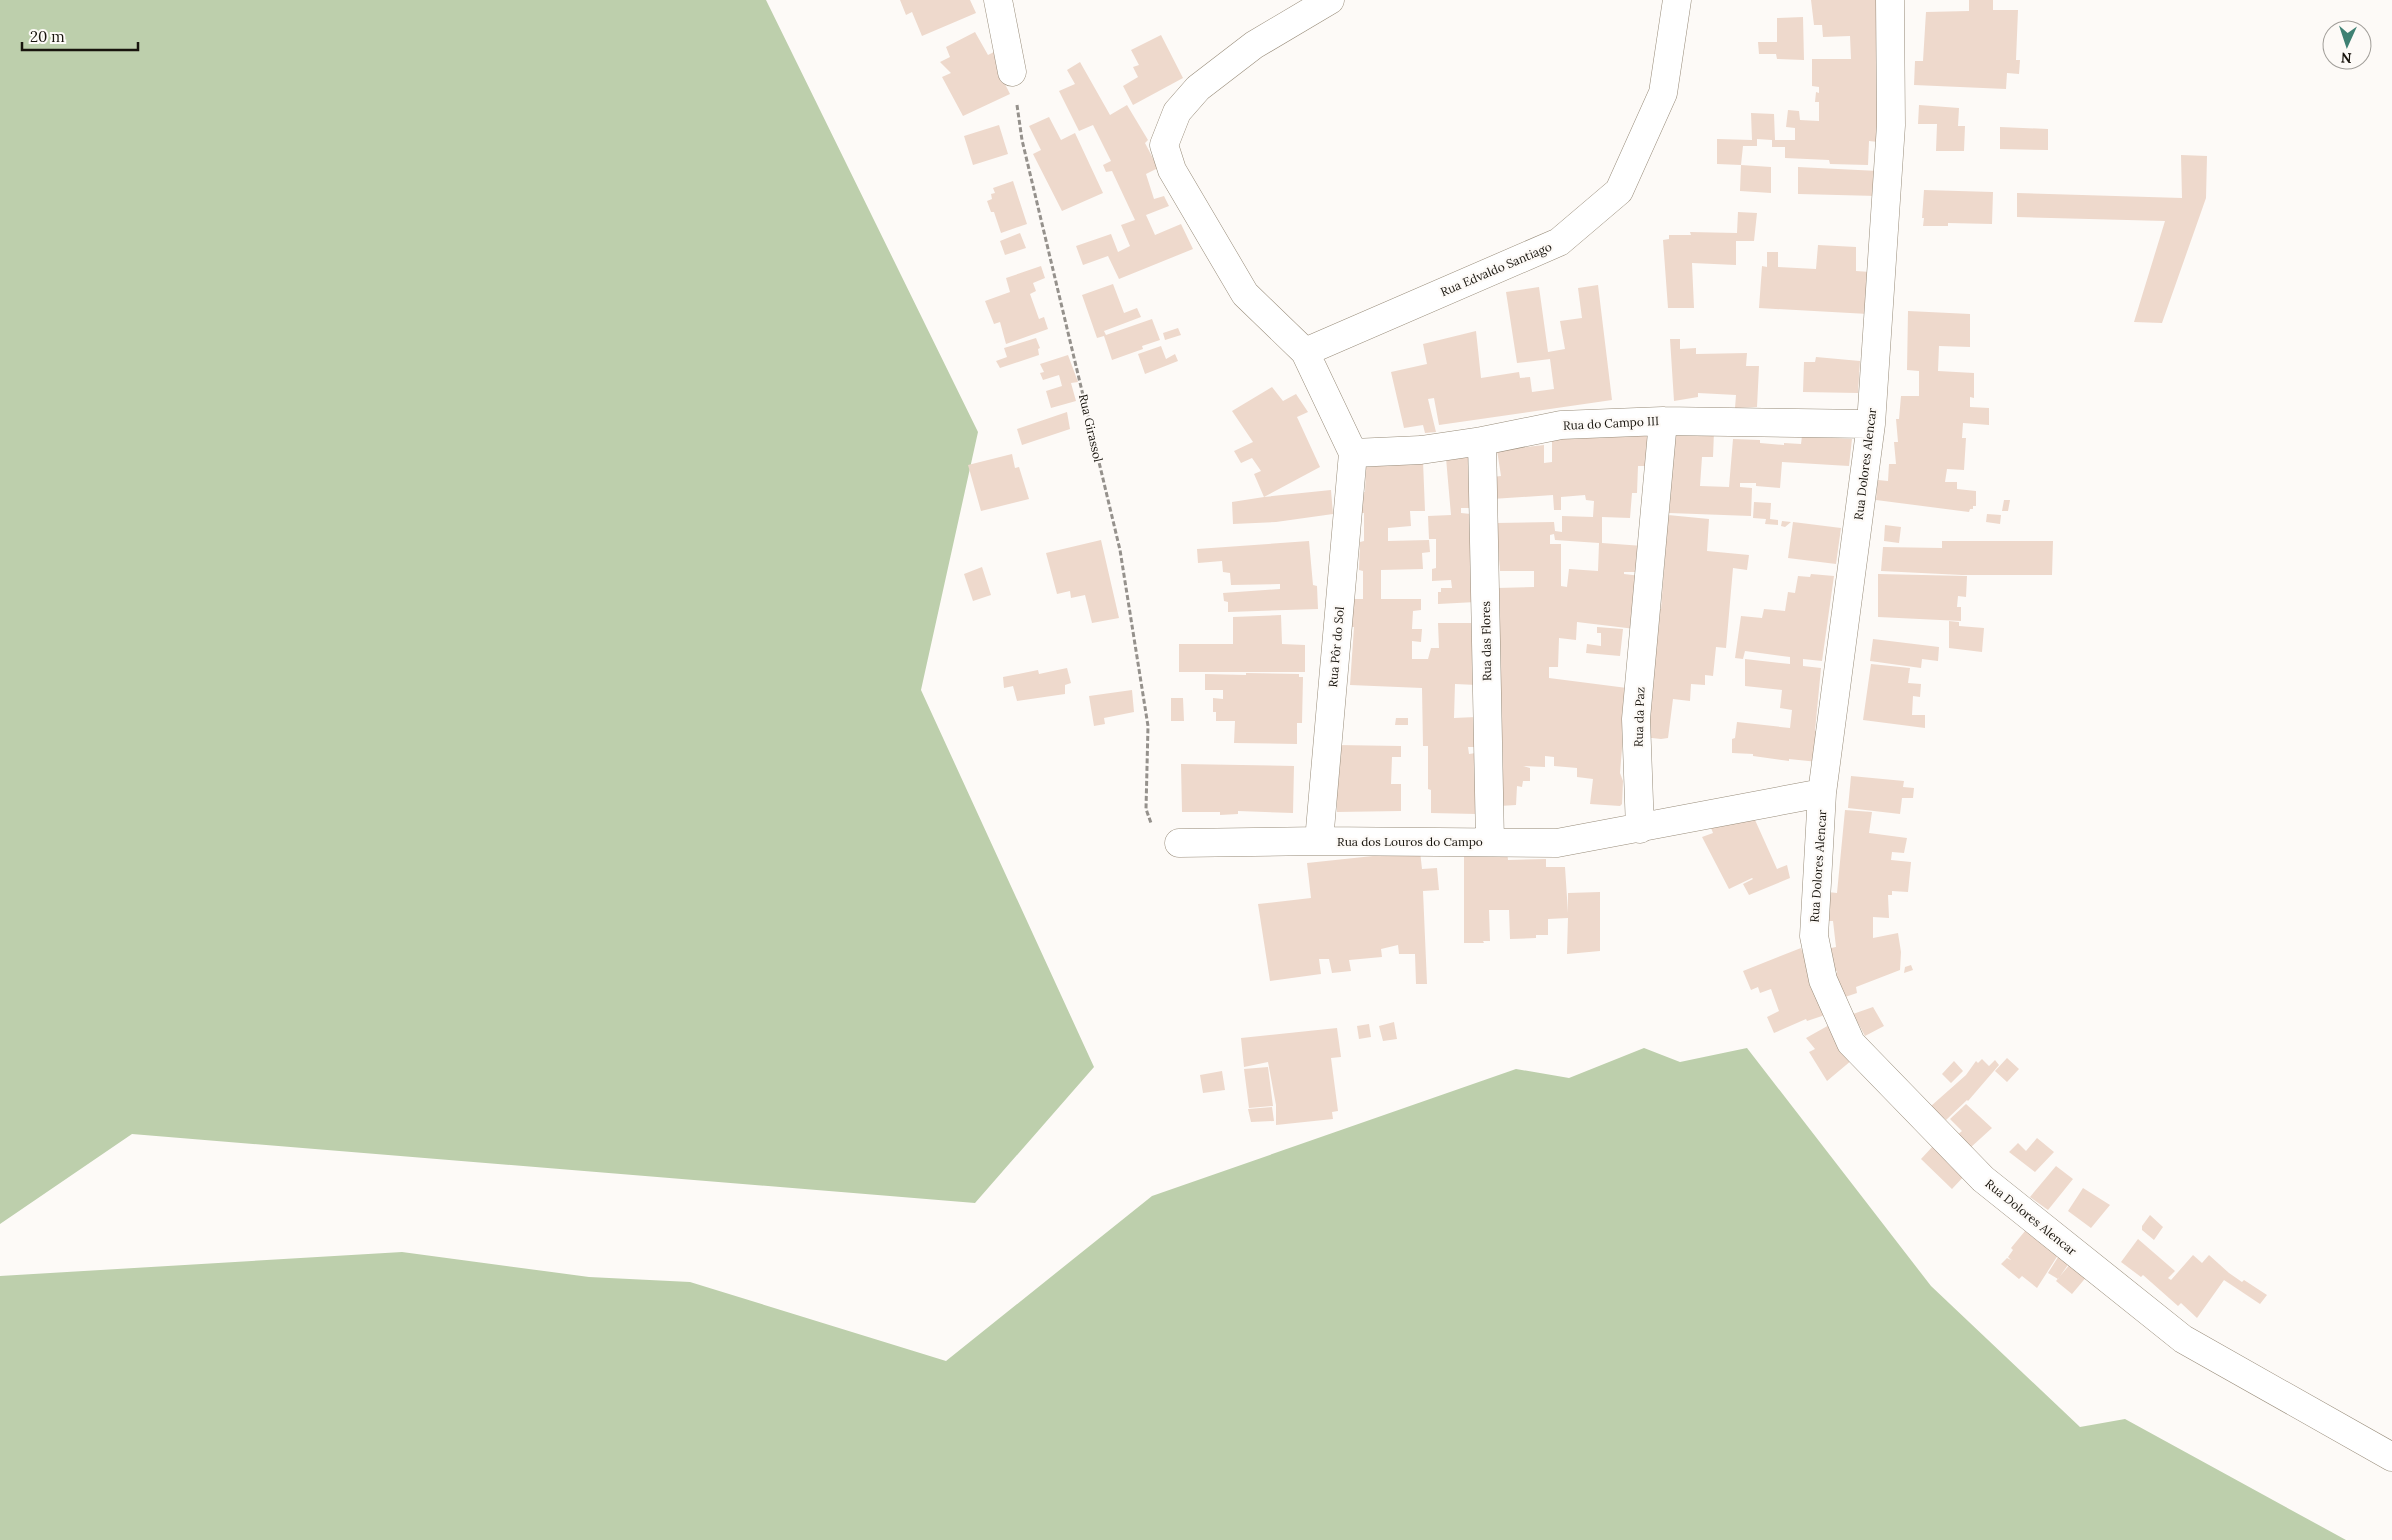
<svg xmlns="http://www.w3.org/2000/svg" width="2392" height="1540" viewBox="0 0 2392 1540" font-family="Lora,serif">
  <rect width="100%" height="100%" fill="#fdfaf7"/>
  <path fill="#bdcfac" d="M0 0H766L978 432 921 690 1094 1067 975 1203 132 1134 0 1224Z
    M1644 1048 1680 1062 1747 1048 1931 1286 2080 1427 2125 1419 2346 1540H0V1276L402 1252 589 1277 690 1282 946 1361 1152 1196 1516 1069 1569 1078Z"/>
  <path fill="#eed9cc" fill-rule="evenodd" d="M900 0H970L976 13 922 36 912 12 906 15Z
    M1811 0H1880L1878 142 1869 141 1868 165 1830 164 1829 160 1785 158V147H1772V140L1757 139V146H1743L1741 165 1717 164V139L1752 140 1751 113 1774 114 1775 140H1795V128L1786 127 1788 110 1799 111 1800 120 1819 121V102H1815L1816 92 1819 93V87L1812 86V59H1851L1850 36 1823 37 1822 25H1814Z
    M1969 0H1993V10H2018L2016 60H2020L2019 74 2007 73 2006 89 1914 85 1915 61H1923L1926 12 1969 11Z
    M1803 17 1804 60 1777 59 1776 54H1759L1758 42H1777V18Z
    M975 32 988 55 996 51 1000 74 1010 94 963 116 942 77 951 73 940 62 950 57 946 47Z
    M1161 35 1183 78 1133 105 1123 86 1138 77 1133 67 1139 65 1131 50Z
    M1080 62 1110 115 1127 105 1148 140 1145 143 1158 168 1146 174 1154 199 1164 196 1169 206 1146 215 1155 235 1181 224 1193 249 1119 279 1108 256 1083 265 1076 246 1111 234 1118 252 1130 246 1121 225 1135 220 1112 171 1106 172 1103 165 1111 161 1093 125 1079 131 1059 91 1075 84 1067 70Z
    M1919 105 1959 108 1958 126H1965L1964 151H1936L1937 124H1918Z
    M1049 117 1061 140 1075 133 1103 193 1062 211 1033 154 1041 150 1029 126Z
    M999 125 1008 154 973 165 964 136Z
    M2000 127 2048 129V150L2000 149Z
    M2181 155 2207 156 2206 198 2162 323 2134 322 2165 221 2017 217V193L2182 198Z
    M1741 165 1771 167V193L1740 191Z
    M1798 167 1878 171 1877 196 1798 194Z
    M1013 181 1027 224 1001 233 994 212H991L987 201 992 199 991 194 995 193 993 188Z
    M1924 190 1993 192 1992 224 1948 223V226H1923L1924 218H1922Z
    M1738 212 1757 213 1754 241H1736V265L1692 263 1694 308H1668L1663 240 1669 239V235H1691L1690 232 1737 233Z
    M1020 233 1026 248 1005 255 1000 241Z
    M1818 245 1856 247V271L1870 272 1868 314 1759 308 1762 266 1767 267V252H1778V267L1816 269Z
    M1041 266 1045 278 1033 283 1036 291 1030 294 1039 319 1044 317 1048 329 1006 344 1000 322 994 324 985 301 1010 292 1006 278Z
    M1113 284 1124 313 1137 308 1141 317 1104 331 1106 335 1152 319 1160 340 1142 346 1143 349 1112 360 1104 336 1097 338 1082 295Z
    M1598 285 1612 400 1439 425 1434 398 1428 399 1436 432 1425 433 1423 425 1404 428 1391 372 1427 364 1423 344 1476 331 1481 378 1519 372 1520 378 1530 377 1532 392 1554 389 1550 359 1517 363 1506 292 1539 287 1548 352 1565 349 1560 321 1582 318 1578 288Z
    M1908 311 1970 314V347L1939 346 1938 371 1974 373V398L1970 397V407L1989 408V425L1963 423 1962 438H1966L1964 470 1947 469 1945 482H1957V489L1976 491V506H1973V509H1970L1969 512 1876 500 1878 480 1888 481 1889 464H1896L1894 442H1898L1896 419H1899L1901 396H1919V371L1907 370Z
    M1178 328 1181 335 1165 340 1163 333Z
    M1036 338 1040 348 1038 349 1039 355 1000 368 996 361 1007 357 1004 348Z
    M1670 339H1680V349L1696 348V354L1747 353 1746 366H1759L1757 407 1735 408 1736 395 1698 393V397L1674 401Z
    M1161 346 1166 359 1175 354 1178 361 1145 374 1138 354Z
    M1068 355 1078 382 1071 383 1076 401 1051 408 1046 391 1062 386 1059 375 1043 380 1040 373 1044 372 1040 364Z
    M1816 357 1860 361 1858 393 1803 392 1804 362H1815Z
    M1272 387 1283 401 1296 394 1308 412 1297 417 1320 467 1264 497 1331 490 1333 514 1276 522 1233 524 1232 502 1264 497 1254 474 1261 471 1252 458 1241 463 1234 451 1253 442 1232 411Z
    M1067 412 1070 429 1022 445 1017 429Z
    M1675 430 1714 431 1713 457H1702L1700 486 1729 487 1733 439 1760 440V443L1784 445V443L1801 444 1802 436 1852 439 1849 466 1782 462 1780 488 1756 486V483H1740V487L1752 488 1751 516 1669 513Z
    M1649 435 1650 466H1638L1637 493H1632L1630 518 1602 517V543L1643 546 1641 572H1624V574L1641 576 1635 629 1577 622 1576 640 1559 638 1558 667H1549V678L1627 688 1620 773 1623 781 1622 804 1620 806 1590 804 1593 779 1577 777V768L1554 766V757L1545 756V767L1523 766 1530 768V781H1523L1522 787 1517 786 1516 805 1499 806 1500 766H1503L1502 736H1496L1497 588 1534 587V571H1500L1496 523 1554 522 1555 531 1562 532V516L1593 517 1594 501 1586 500 1585 495 1561 497V510H1554L1553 495 1492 499V477L1501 476 1497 450 1544 445V463L1552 462V439ZM1554 534 1555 540 1599 543 1598 571 1569 569 1567 587 1561 586V544H1550V535Z
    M1012 454 1015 468 1019 467 1029 499 981 511 968 465Z
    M1469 455 1471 508H1461V513L1471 514 1476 602 1438 604V592H1441V588H1452L1451 580 1432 581V569L1436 568V539H1429L1428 516 1451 515 1446 458Z
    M1423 461 1425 511H1410L1411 526 1388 528V541L1429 540 1430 552 1422 553 1423 569 1381 570V599H1421V610L1413 611 1412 629H1422L1421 642 1412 641V659H1428L1431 648H1439L1438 623H1476L1477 685 1455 684 1454 718 1476 717V747H1468L1469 754 1476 753V814L1431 813V790L1428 789V746H1423L1422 688 1350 685 1354 627H1352L1353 599H1363V571L1359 570 1360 542 1364 541V513H1361L1360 493 1365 492 1366 467Z
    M2004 500H2010L2008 511H2002Z
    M1754 502 1771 503 1770 519 1778 520V525L1765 524 1766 519 1753 518Z
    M1987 514 2001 515 2000 524 1986 522Z
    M1668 515 1709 519 1707 551 1749 555 1747 570 1733 568 1726 648 1716 647 1713 676 1705 675V685L1691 684 1690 701 1673 699 1668 738 1661 739 1643 737 1660 609H1661Z
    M1782 521 1791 522 1785 527 1781 526Z
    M1793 522 1841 528 1836 564 1788 558Z
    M1885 525 1901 527 1899 543 1884 541Z
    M1101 540 1119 618 1092 623 1085 595 1071 598 1070 591 1057 594 1046 553Z
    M1309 541 1313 585 1317 586 1318 609 1228 612V602L1224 601 1223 593 1280 589V584L1231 585 1230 573 1223 572 1222 561 1198 563 1197 549Z
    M1942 541H2053L2052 575H1962L1881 571 1883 547 1942 548Z
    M982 567 991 595 973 601 964 574Z
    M1811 574 1834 576 1822 661 1803 659V666L1821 668 1815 731 1822 732 1818 762 1789 759V761L1753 756V754L1732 753V739L1735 738 1737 722 1790 728 1792 710 1780 708 1782 690 1745 686V659L1790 664V657L1745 651 1743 659 1735 658 1741 616 1762 618 1764 609 1785 611 1788 592 1795 593 1798 576 1810 577Z
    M1878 574 1967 576 1966 597 1958 596 1957 607H1961V621L1878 617Z
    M1281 615 1282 644 1305 645V672H1179V644H1233V617Z
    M1949 621 1959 622V626L1984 628 1982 652 1949 648Z
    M1597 627 1623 629 1620 656 1586 653 1587 644 1601 646V633H1597Z
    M1873 639 1939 647 1938 661 1922 659 1921 668 1870 661Z
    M1871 664 1910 668 1908 683 1921 684 1920 697 1913 696 1912 715H1925V728L1863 720Z
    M1067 668 1071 683 1065 685V694L1017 701 1013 686 1004 688 1003 677 1038 670 1039 674Z
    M1246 673 1299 674V677H1303L1302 723H1297V744L1234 743 1235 721H1216V712H1213V698L1223 699V690H1205V674L1246 675Z
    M1132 690 1134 712 1104 718 1105 724 1094 726 1089 696Z
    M1171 698H1183L1184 721H1171Z
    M1396 718H1408V725H1395Z
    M1337 745 1401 746V757H1392L1391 784H1401V811L1337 812Z
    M1181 764 1294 766 1293 813 1238 811V814L1220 815V812H1182Z
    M1851 776 1904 781 1903 787 1914 788 1913 798H1902L1900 814 1848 808Z
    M1845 810 1872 812 1869 833 1907 838 1904 853 1892 852 1891 860 1911 862 1908 892 1892 891V895H1888L1889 918 1873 917V938L1898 933 1901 952 1900 970 1856 987 1857 993 1842 998 1834 974 1837 973V971L1834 972 1826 949 1836 947 1833 921H1823L1828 892 1837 893Z
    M1751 811 1777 869 1787 865 1790 878 1749 895 1743 884 1753 879 1752 878 1729 889 1702 837 1713 833 1710 825Z
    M1464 850 1507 851 1508 860 1546 859V867H1565L1568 913V893L1600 892V951L1567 954 1568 918 1548 919V935H1536V938L1510 939 1509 910H1489L1490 941H1483L1484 943H1464Z
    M1420 851 1422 869 1437 868 1439 890 1423 891 1427 984H1416L1415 954H1399L1398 945 1381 949 1382 957 1349 960 1351 971 1332 973 1329 959H1319L1321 974 1270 981 1258 904 1311 898 1307 863Z
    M1801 948 1825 1015 1807 1021 1806 1019 1774 1033 1767 1017 1779 1011 1771 989 1760 993 1758 987 1751 990 1743 971Z
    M1911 965 1913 970 1904 973 1905 967Z
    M1873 1007 1884 1026 1865 1036 1853 1014Z
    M1394 1022 1397 1039 1383 1041 1379 1026Z
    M1369 1024 1371 1037 1359 1039 1357 1026Z
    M1831 1024 1852 1060 1827 1081 1809 1052 1815 1049 1806 1038Z
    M1337 1028 1341 1057 1331 1058 1338 1111 1332 1112 1333 1119 1276 1125V1105L1268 1062 1244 1067 1241 1038Z
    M2007 1058 2019 1069 2007 1082 1995 1071Z
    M1982 1059 1989 1066 1995 1060 1999 1065 1968 1101 1967 1100 1946 1120 1944 1118 1941 1120 1931 1106 1966 1075 1976 1061 1978 1063Z
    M1954 1061 1963 1071 1951 1083 1942 1074Z
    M1268 1067 1273 1106 1249 1108 1244 1069Z
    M1222 1071 1225 1090 1203 1093 1200 1075Z
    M1966 1104 1992 1128 1970 1148 1956 1136 1962 1131 1950 1119Z
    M1272 1107 1274 1121 1251 1122 1248 1109Z
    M2037 1138 2054 1152 2035 1172 2009 1152 2018 1143 2026 1151Z
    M1934 1145 1966 1174 1952 1189 1921 1159Z
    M2056 1166 2073 1179 2048 1210 2030 1197Z
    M2083 1188 2110 1205 2091 1228 2068 1211Z
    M2150 1215 2163 1227 2154 1240 2142 1230V1226Z
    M2030 1225 2060 1252 2037 1288 2022 1276 2019 1279 2001 1264 2007 1258 2011 1260 2008 1257 2013 1250 2011 1248Z
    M2138 1239 2175 1271 2168 1278 2171 1280 2193 1255 2202 1263 2209 1255 2229 1273 2242 1282 2244 1280 2267 1295 2260 1304 2224 1280 2197 1318 2181 1303 2178 1306 2143 1275 2141 1277 2121 1262Z
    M2060 1254 2070 1262 2058 1279 2048 1273Z
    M2071 1263 2088 1275 2072 1294 2056 1281Z"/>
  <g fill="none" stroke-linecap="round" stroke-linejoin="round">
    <defs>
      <path id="street" d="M998 0 1012 72
        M1890 0 1891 125 1871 424 1822 793 1814 936 1823 980 1851 1043 1983 1179 2183 1339 2392 1457
        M1305 352 1245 294 1172 170 1164 145 1177 112 1198 88 1254 45 1330 0
        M1482 441 1490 842
        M1353 453 1305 352 1559 242 1619 191 1663 93 1677 0
        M1353 453 1421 450 1482 441 1561 425 1663 421 1871 424
        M1640 829 1636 719 1663 421
        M1319 841 1353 453
        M1179 843 1319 841 1557 843 1822 793"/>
    </defs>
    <use href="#street" stroke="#988c7a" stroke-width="29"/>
    <path stroke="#95918c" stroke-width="3" stroke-dasharray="5 2.5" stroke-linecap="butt" d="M1017 105 1022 140 1120 550 1148 726 1146 809 1151 823"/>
    <use href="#street" stroke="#fff" stroke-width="28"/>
  </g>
  <g text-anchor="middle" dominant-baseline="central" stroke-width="4.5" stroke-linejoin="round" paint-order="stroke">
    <g font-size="12" fill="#18140d" stroke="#fdfaf7">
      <text transform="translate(1496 269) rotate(-23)">Rua Edvaldo Santiago</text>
      <text transform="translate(1611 423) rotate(-3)">Rua do Campo III</text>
      <text transform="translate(1091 428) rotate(77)">Rua Girassol</text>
      <text transform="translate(1865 464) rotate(-83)">Rua Dolores Alencar</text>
      <text transform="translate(1486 641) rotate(-91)">Rua das Flores</text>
      <text transform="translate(1336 647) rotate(-85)">Rua Pôr do Sol</text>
      <text transform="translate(1639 717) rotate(-88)">Rua da Paz</text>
      <text x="1410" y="841">Rua dos Louros do Campo</text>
      <text transform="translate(1818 866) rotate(-86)">Rua Dolores Alencar</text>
      <text transform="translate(2031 1217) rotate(39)">Rua Dolores Alencar</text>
    </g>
  </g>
  <g transform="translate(2347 45) rotate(183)"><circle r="24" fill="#fdfaf7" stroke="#a19e99"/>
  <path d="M0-4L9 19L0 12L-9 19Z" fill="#3e8173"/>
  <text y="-8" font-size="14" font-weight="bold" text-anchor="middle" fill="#18140d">N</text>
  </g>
  <path d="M22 42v8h116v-8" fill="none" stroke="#18140d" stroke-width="2.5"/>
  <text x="30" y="42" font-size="15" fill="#18140d" stroke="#fdfaf7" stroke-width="4" paint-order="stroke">20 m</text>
</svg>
